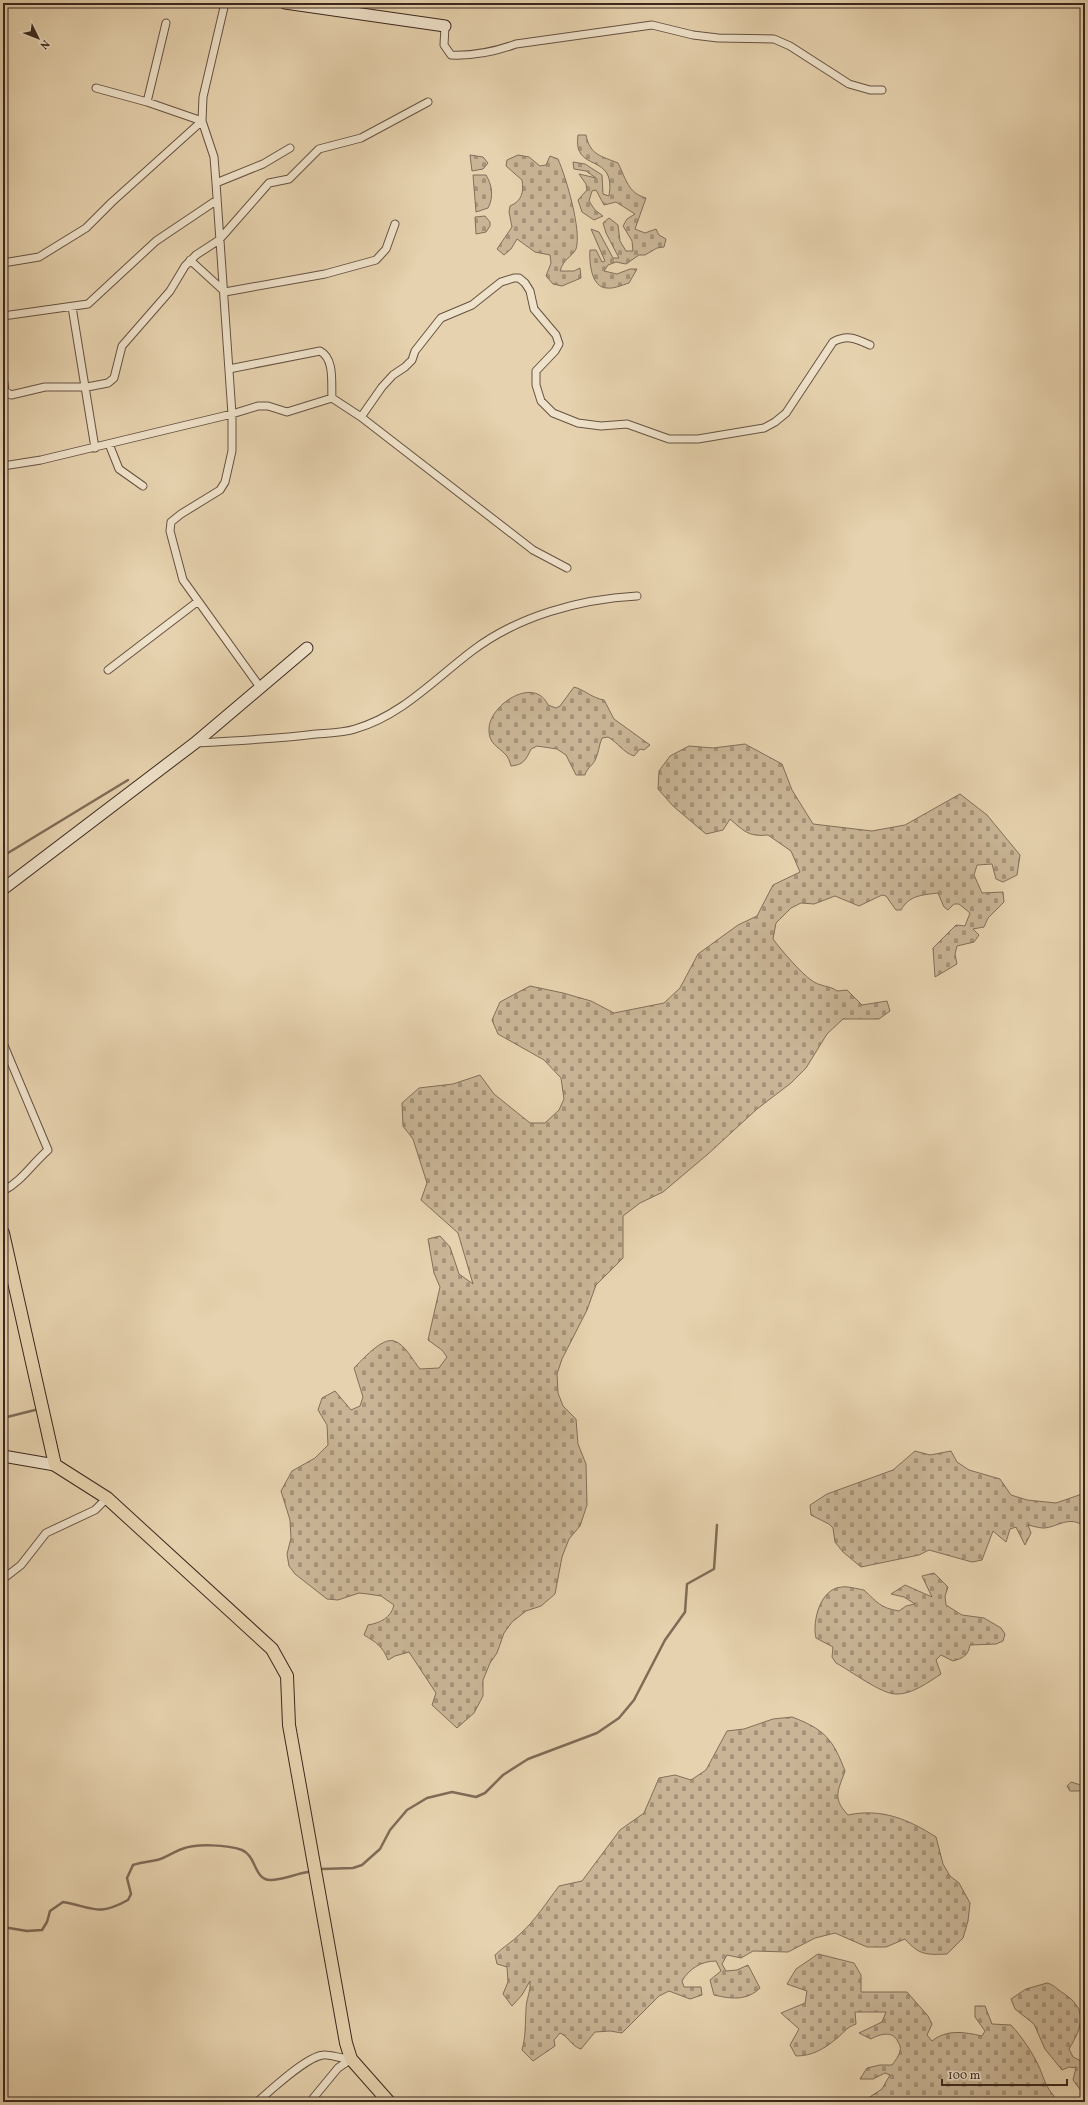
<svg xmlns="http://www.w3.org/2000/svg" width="1088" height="2105" viewBox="0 0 1088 2105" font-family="Vollkorn,serif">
  <defs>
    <pattern id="cemetery-stones" width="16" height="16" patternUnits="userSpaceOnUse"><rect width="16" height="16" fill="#c9b596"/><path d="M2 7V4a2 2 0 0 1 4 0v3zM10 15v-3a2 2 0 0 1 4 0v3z" fill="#a4937a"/></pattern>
  </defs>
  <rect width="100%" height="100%" fill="#e6d2ae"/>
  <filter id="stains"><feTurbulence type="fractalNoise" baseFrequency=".005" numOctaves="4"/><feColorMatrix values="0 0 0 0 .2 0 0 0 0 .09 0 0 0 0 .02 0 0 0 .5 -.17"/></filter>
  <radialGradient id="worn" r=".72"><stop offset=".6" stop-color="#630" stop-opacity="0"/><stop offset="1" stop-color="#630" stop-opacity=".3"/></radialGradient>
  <path fill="url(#cemetery-stones)" stroke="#826e5a" d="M578 135H586C590 155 601 156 618 163 626 179 628 193 646 198L635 229 645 233 656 229 659 235 666 239 664 247 657 248 645 255H639L626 264 616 262 608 265 604 271 617 274 630 269H637L629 283C622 285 614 289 607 288 591 288 589 261 590 250H596L602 262 605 261 591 229 599 232 613 258H619L606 233 603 223 609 218 618 225 620 241 626 251H633L632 241 623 226 627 219 635 214 616 202 604 205 596 190 592 191 589 201 595 210 603 216 594 220 582 212 578 200 587 190 586 184 579 174 596 178 586 171 574 169 573 162 585 164 602 175 603 194 609 196C617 151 572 174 578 135Z
    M470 155 483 157 488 163 483 169 472 171Z
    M518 155 529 157 540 166 546 165 550 156 558 159C566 177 582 231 576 249 572 257 564 258 560 271H574L580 268 581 278 562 286 553 284 546 276 551 263 550 255 535 252 517 239 511 249 504 255 497 249 512 227 509 212 510 206C522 201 524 192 522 180L506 166 507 160Z
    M473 175H486C492 185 494 197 488 208L476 212Z
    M485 216 490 222V226L486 232 476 234 475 217Z
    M574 687C585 690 592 698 604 700L614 719 650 745 644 750 640 749 634 756C624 753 617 742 608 737L602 738C599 745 599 751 596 758 594 765 587 767 585 775H576L566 755 557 749 537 746 531 749C526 760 523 765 511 766 510 762 508 757 506 755 498 746 488 744 489 728 491 703 535 676 548 705L556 708 560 706Z
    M745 744 782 764 792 790 813 824 872 831 905 825 960 794 987 815 1020 855 1017 875 1003 882 996 879 992 864 977 865 974 875 982 893 1003 892 1004 902 988 918 984 927 973 929 979 935 974 942 957 946 955 954 957 964 935 977 933 948 956 925 965 926 970 913 959 904H954L948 910 944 907 938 893C923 895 909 895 901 910H896L886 896 882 895 859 906 835 896 814 904 801 903 791 908 776 923 773 939C781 950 801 973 811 980 820 987 829 985 837 991L847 990 862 1005 887 1001 890 1011 879 1019H843L827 1034 806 1068 791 1083 757 1109 708 1154 663 1192 640 1203 623 1216V1258L596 1285 587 1310 562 1359 557 1374 558 1393 563 1406 576 1419 578 1444 586 1464 587 1505 580 1526 569 1539 562 1557 555 1594 541 1606 526 1611 512 1622 504 1633 497 1653 490 1663 483 1680V1696L474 1713 457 1728 432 1705 436 1693 409 1652 395 1656 388 1660C383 1647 376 1642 364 1635L368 1625C380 1623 391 1618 394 1605L381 1596 368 1594 359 1593 338 1600 327 1599 295 1574 289 1566 287 1554 291 1538 290 1520 281 1491 292 1471 315 1458 328 1445 327 1425 318 1410 322 1398 335 1391 351 1410 360 1406 363 1397 354 1368C362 1360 382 1337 394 1341 405 1344 413 1361 420 1369L439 1368 447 1357 442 1350 428 1340 440 1287 434 1273 428 1239 440 1236 450 1247 459 1274 473 1284 458 1233 421 1200 427 1183 413 1139 403 1126 402 1103 419 1088 453 1084 480 1075 494 1094 530 1123H545L559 1110 564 1099 561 1078 544 1060 498 1034 492 1020 500 1002 530 986 563 993 591 1001 614 1013 664 1003 680 988 698 954 738 925 757 916 773 885 800 872 791 851 768 835C748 837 744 831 730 819L723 830 706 834 673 806 658 789 659 771 670 756 689 746 713 748Z
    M915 1451 930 1455 951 1451 957 1462 969 1470 1000 1479 1011 1495 1027 1500 1056 1503 1085 1493V1527C1069 1514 1057 1528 1043 1528 1039 1528 1033 1526 1028 1525L1031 1533 1025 1545 1016 1527 1010 1529 1006 1542 993 1531 982 1560 972 1562 929 1550 919 1555 861 1567 843 1552 835 1542 833 1528 829 1524 811 1515 810 1505 827 1494 893 1470Z
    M934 1573 948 1587 945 1596 946 1605 962 1615 984 1618 1001 1628 1005 1634 1003 1641 996 1644 970 1645C968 1656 963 1658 953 1661L941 1655 936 1660 941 1674C929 1682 911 1695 896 1694 881 1694 851 1671 836 1663L832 1657 833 1647 816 1638C812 1622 820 1588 842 1587 848 1586 857 1589 864 1590 877 1602 880 1608 899 1611L906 1606 915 1604 904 1597 891 1594 905 1585 932 1597 922 1576Z
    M792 1717C824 1729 833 1739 845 1771 838 1791 832 1798 848 1815 881 1808 908 1819 936 1837L943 1864 950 1876 959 1883 970 1903 968 1921 963 1938 947 1954C926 1955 919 1955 905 1939L886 1947H867L835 1933 815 1938 788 1952 753 1951 741 1958 727 1955 722 1964 726 1971 737 1970 748 1965 760 1988C747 2001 731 1999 714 1995L710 1980 721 1971 716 1961C701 1961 689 1969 682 1981L684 1987H701L702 1995 690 1999 669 1991 659 1996 622 2033 610 2031 595 2032 581 2049C571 2046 569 2037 560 2033L554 2040 555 2046 533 2061 522 2050C526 2036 525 2024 526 2009 526 1999 531 1992 530 1981L522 1995 512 2006 503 1994 508 1982 507 1967 497 1964 495 1955C503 1947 512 1942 519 1935 535 1921 546 1903 559 1886L582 1881 620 1830 644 1813 659 1778 675 1775 691 1780 706 1770 727 1731 744 1729 773 1719Z
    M1071 1782 1084 1786 1083 1791H1070L1067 1786Z
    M818 1954 854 1963 861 1975V1992H907L928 2016 932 2024 927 2035 932 2041C947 2029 964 2032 982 2036L985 2031 975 2017V2006H985L992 2024 1011 2025C1022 2037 1033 2053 1040 2069 1044 2079 1046 2087 1054 2096L1053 2102H862L882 2089 890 2075 885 2073 873 2079H860L867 2068 880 2065H892C895 2061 899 2056 900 2051 901 2047 900 2045 898 2042 893 2030 880 2034 871 2039L859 2033 882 2022 886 2012H855L856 2024C845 2028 844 2033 836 2039 824 2049 812 2056 796 2056L790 2045 799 2029 781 2013 805 2003 807 1991 787 1984 796 1969Z
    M1047 1983C1053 1984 1058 1990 1063 1993 1088 2009 1083 2026 1069 2049L1073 2057 1085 2063V2096L1073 2080 1076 2068 1069 2067 1062 2070 1045 2049 1034 2024 1015 2009 1011 1999 1026 1989Z"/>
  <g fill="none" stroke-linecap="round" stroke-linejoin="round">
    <path stroke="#7f6b57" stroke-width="2.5" d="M3 856 128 780
      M3 1418 35 1410
      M321 1869 353 1868 362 1865 380 1849 390 1830 407 1810 427 1798 452 1792 476 1797 485 1793 503 1775 528 1759 597 1733 619 1718 634 1700 665 1640 685 1612 687 1584 714 1569 717 1525
      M3 1927 27 1931 42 1930 47 1922 50 1911 63 1902C93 1907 97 1917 128 1900L131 1894 127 1878 133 1865C142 1862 149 1862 157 1860 166 1858 173 1852 182 1849 196 1843 228 1845 242 1850 257 1856 254 1882 272 1880 284 1879 296 1874 308 1872"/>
    <defs>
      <path id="street" d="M445 26 444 45 451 55C473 56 494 52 516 44L652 25 693 35 718 38 774 39 790 46 849 84 870 90H882
        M147 102 166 23
        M216 183 263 164 290 148
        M190 260 225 292 325 274 376 260 386 249 395 224
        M3 263 39 257 86 228 112 202 202 121 147 102 96 88
        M72 307 95 448
        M3 316 88 304 156 241 217 200
        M229 369 320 351C335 359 331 383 332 398
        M3 377 5 391 11 395 45 387H87L108 383 114 378 122 346 170 291 185 266 196 255 219 240 269 183 289 179 319 149 361 138 428 102
        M361 417 382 387 393 375 405 367 412 360 415 351 441 318 472 305 501 282 514 278H519L525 283 530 291 534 309 556 335 559 344 555 351 536 371V385L541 401 553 413 578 423 601 426 627 424 669 439H698L764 428 775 422 786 413 833 342C848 334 856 339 870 345
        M109 444 119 469 143 486
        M3 466 41 460 232 414 216 183 214 157 202 121 203 97 225 3
        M108 670 197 602
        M260 687 183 580 170 531 171 522 181 514 220 490 225 482 232 451V414L258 406H268L287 412 332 398 361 417 533 550 567 568
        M195 743C236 741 276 739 316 734 328 733 343 733 355 729 401 716 435 679 472 651 518 616 580 599 637 596
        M3 1043 48 1150C32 1164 22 1181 3 1191
        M3 1579 21 1565 46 1533 95 1510 107 1498
        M257 2102C271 2090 306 2057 323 2055 328 2054 343 2059 351 2059L338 2068 310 2102"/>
      <path id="secondary" d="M285 3 445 26
        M3 889 195 743 307 648
        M3 1456 55 1465"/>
      <path id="primary" d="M3 1233 55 1465 107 1498 272 1649 287 1676 289 1725 346 2043 351 2059 389 2102"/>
    </defs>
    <use href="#street" stroke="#665242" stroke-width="9"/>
    <use href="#secondary" stroke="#3b271e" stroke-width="13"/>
    <use href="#primary" stroke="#3b271e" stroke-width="14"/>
    <use href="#street" stroke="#efe2ca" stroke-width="7"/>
    <use href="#secondary" stroke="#efe2ca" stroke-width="11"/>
    <use href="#primary" stroke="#e6d2ae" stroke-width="12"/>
  </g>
  <rect width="1088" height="2105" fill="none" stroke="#e6d2ae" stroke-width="16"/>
  <rect x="4" y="4" width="1080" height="2097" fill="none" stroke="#3b271e" stroke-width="2"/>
  <rect x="8" y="8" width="1072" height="2089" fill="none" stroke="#3b271e"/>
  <g transform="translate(38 38) rotate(133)" stroke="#efe2ca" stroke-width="3" paint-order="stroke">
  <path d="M0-3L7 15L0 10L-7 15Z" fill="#3b271e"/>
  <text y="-6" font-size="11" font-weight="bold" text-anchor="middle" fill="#3b271e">N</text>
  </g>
  <path d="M942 2079v6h125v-6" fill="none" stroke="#3b271e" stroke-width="2"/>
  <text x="948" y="2079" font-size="12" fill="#3b271e" stroke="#efe2ca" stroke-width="3" paint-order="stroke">100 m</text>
  <rect width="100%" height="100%" filter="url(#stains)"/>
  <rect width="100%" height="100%" fill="url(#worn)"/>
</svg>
